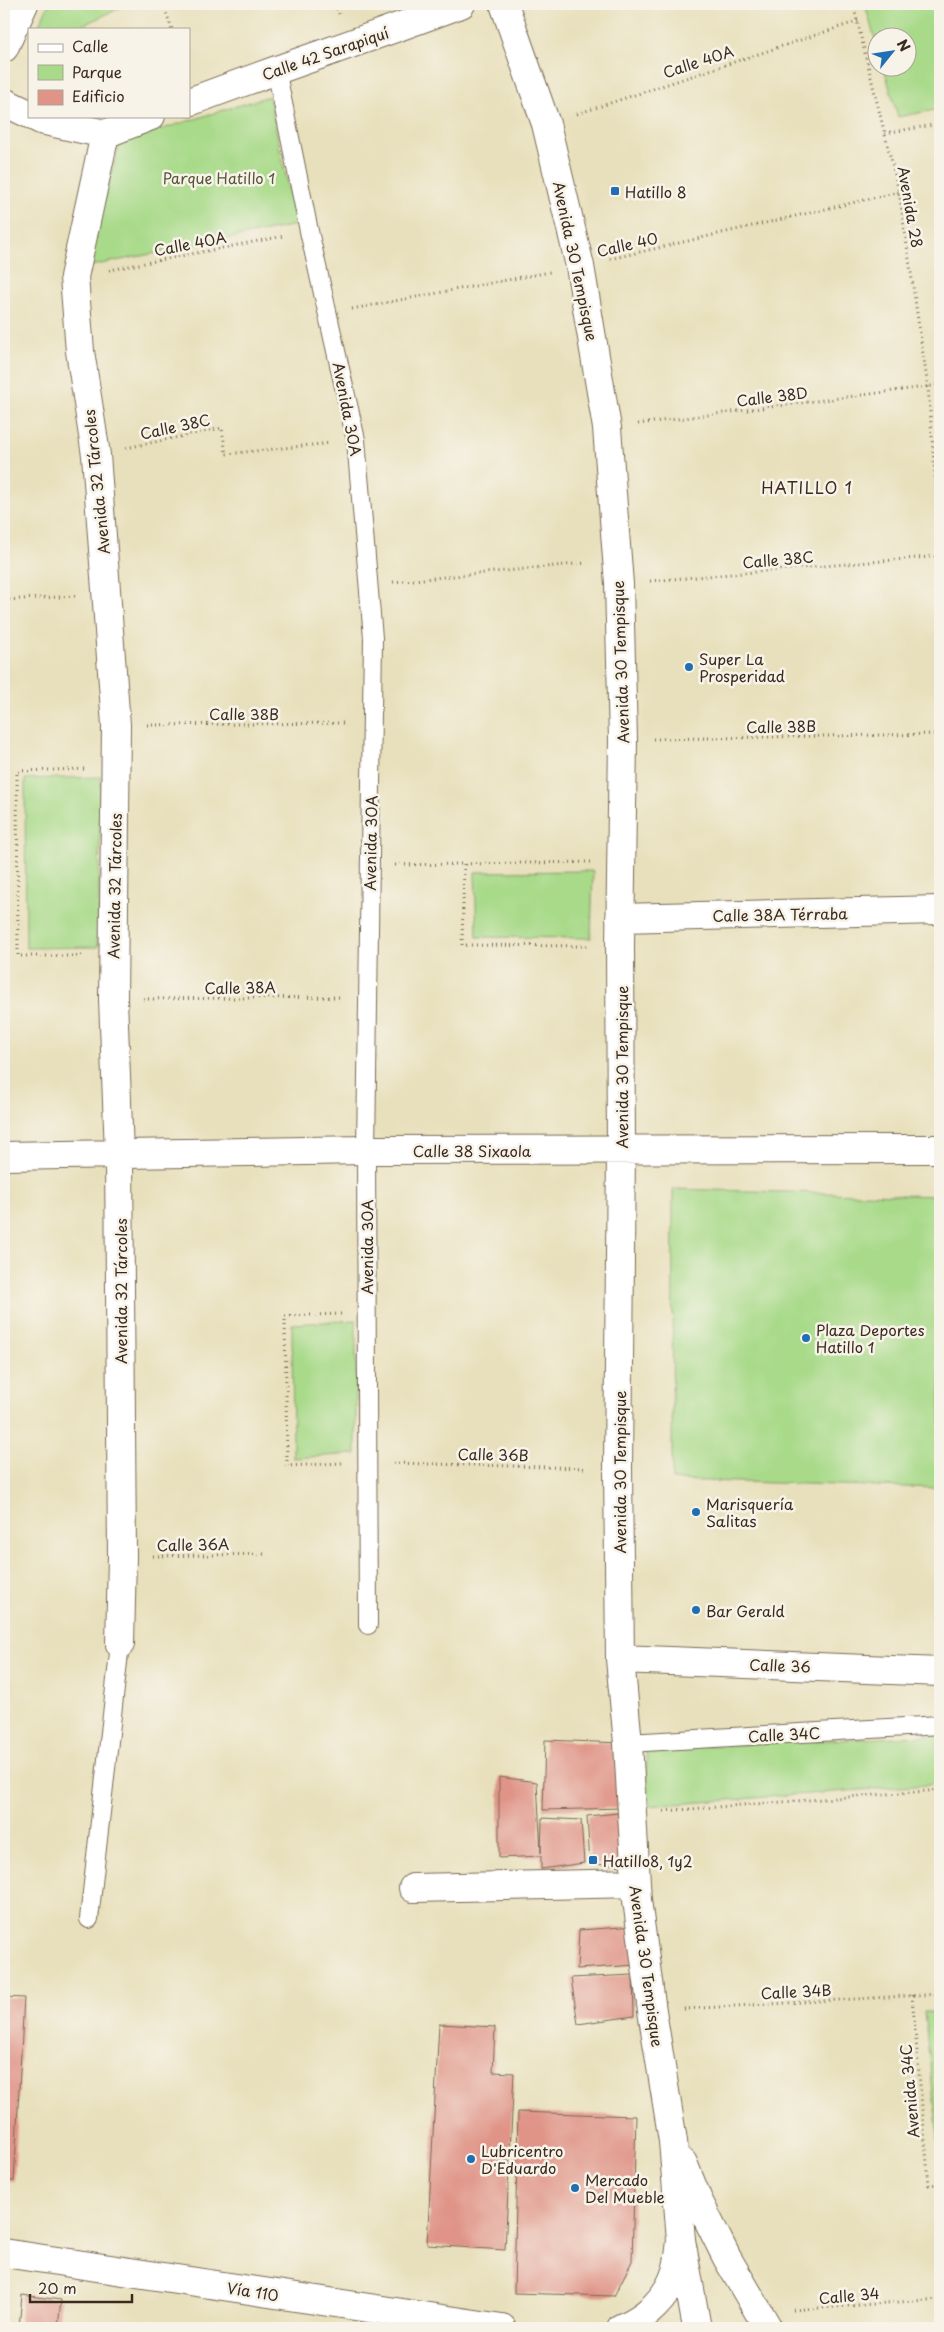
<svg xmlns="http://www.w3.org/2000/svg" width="944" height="2332" viewBox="0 0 944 2332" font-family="'Playpen Sans',sans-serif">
  <rect width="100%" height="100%" fill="#f7f3e8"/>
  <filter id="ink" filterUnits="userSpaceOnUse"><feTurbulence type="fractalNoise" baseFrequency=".02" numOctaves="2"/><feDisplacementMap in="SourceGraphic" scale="10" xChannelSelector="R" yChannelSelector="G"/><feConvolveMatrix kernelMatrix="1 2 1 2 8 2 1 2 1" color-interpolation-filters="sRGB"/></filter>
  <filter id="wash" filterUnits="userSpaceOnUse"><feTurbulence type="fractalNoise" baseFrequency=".0096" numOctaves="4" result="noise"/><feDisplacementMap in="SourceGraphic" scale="20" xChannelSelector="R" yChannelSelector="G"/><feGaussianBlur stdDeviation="1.12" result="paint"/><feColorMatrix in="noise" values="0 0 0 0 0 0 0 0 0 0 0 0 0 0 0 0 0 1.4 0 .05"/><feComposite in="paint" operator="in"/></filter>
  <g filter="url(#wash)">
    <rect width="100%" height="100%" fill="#e8e0bc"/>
    <path fill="#a8da89" stroke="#728254" d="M49 4H129L74 29H37Z
      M865 4H940V109L898 117 884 68H906V38H876V43Z
      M269 96 296 225 86 267 120 142Z
      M101 777 98 947 26 948 25 779Z
      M593 871 591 938 477 937 475 872Z
      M673 1189 940 1196V1488L672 1480Z
      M356 1320V1454L293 1458 292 1324Z
      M940 1735V1784L648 1806 646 1749Z
      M924 2012H940V2154Z"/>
    <g id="blocks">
      <path fill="#e09488" d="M545 1740 621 1743 623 1808 543 1810Z
        M499 1777 537 1782 541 1853 542 1818 581 1820 584 1863 541 1869V1856L499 1858Z
        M618 1813 625 1866 590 1864 587 1816Z
        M636 1926 637 1965 577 1969 579 1930Z
        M633 1975 634 2016 578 2024 571 1978Z
        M4 1997 24 1998 14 2181H4Z
        M439 2024 495 2027 493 2072 514 2073 505 2250 427 2245Z
        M518 2112 636 2116 632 2261 614 2296 514 2293Z
        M22 2295 61 2300 58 2328H19Z"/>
    </g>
  </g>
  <g filter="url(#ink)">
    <use href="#blocks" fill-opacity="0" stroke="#786a55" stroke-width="1"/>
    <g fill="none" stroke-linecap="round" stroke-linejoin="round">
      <defs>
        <path id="service" d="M276 69 309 231 356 440 373 638 366 1150 368 1625
          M628 1743 940 1725
          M89 1919 120 1644"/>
        <path id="minor" d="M504 4 546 124 580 266 607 428 619 584 623 740 620 946 621 1150 618 1468 620 1659 628 1743 637 1900 652 2011 673 2141 681 2240 697 2328
          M4 102 29 114
          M189 102C279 68 371 38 461 4
          M33 116 41 120 105 134 151 116
          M105 134 74 277 80 351 96 455 116 725 113 999 119 1153 122 1556 120 1644
          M620 918 940 910
          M4 1156 366 1150 940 1149
          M620 1659 940 1672
          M413 1888 636 1883
          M683 2163 698 2200 727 2258 768 2328"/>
        <path id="tertiary" d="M4 48 24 4"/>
        <path id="secondary" d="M4 2253 502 2328
          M621 2328C646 2318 668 2298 676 2271 679 2262 680 2250 681 2240"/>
      </defs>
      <use href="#service" stroke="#786a55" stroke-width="20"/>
      <use href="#minor" stroke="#786a55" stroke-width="30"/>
      <use href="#tertiary" stroke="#786a55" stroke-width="30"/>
      <use href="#secondary" stroke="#786a55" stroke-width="30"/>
      <path stroke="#786a55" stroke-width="3" stroke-dasharray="1 4" stroke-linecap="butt" d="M163 4 172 29
        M335 4 339 14
        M853 4 899 192 928 387 940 537
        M577 114 858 21
        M885 133 940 124
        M610 259 899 192
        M109 270 284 236
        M352 309 550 272
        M638 424 940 385
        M126 448 222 428 226 454 331 443
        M650 581 940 556
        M393 582 586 563
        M4 600 76 596
        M147 725 346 723
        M653 739 940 734
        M464 864 462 945 588 946
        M395 865 591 862
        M82 956H18L17 771 85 769
        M143 999 342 997
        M341 1314 285 1316 287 1466 342 1463
        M393 1463 587 1468
        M153 1556 264 1554
        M664 1811 940 1790
        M912 1995 929 2185 940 2184
        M684 2009 940 1994
        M793 2310 940 2299"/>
      <use href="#service" stroke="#fff" stroke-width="18"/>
      <use href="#minor" stroke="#fff" stroke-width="28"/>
      <use href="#tertiary" stroke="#fff" stroke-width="28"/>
      <use href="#secondary" stroke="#fff" stroke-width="28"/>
    </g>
  </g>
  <g fill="#1f6fb2" stroke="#f7f3e8" stroke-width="2">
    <rect x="610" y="186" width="10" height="10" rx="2.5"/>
    <circle cx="689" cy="667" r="5"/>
    <circle cx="806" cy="1338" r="5"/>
    <circle cx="696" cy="1512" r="5"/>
    <circle cx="696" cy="1610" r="5"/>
    <rect x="588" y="1855" width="10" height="10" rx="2.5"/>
    <circle cx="471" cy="2159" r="5"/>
    <circle cx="575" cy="2188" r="5"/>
  </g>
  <g text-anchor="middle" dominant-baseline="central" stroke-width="5" stroke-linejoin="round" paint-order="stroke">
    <g font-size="15" fill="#3b2a1e" stroke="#f7f3e8">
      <text transform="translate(325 53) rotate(-19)">Calle 42 Sarapiquí</text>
      <text transform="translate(698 61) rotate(-18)">Calle 40A</text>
      <text transform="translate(911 207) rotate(80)">Avenida 28</text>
      <text transform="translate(190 243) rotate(-11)">Calle 40A</text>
      <text transform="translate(627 244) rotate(-13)">Calle 40</text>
      <text transform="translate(576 261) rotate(78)">Avenida 30 Tempisque</text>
      <text transform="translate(772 396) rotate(-7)">Calle 38D</text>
      <text transform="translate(348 409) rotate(79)">Avenida 30A</text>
      <text transform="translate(175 426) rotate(-12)">Calle 38C</text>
      <text transform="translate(96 482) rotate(-96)">Avenida 32 Tárcoles</text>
      <text transform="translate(778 559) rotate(-5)">Calle 38C</text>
      <text transform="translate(620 662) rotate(-92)">Avenida 30 Tempisque</text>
      <text x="244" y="713">Calle 38B</text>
      <text transform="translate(781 726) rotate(-1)">Calle 38B</text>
      <text transform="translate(370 843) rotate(-89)">Avenida 30A</text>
      <text transform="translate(114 886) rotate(-89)">Avenida 32 Tárcoles</text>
      <text transform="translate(780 914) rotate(-1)">Calle 38A Térraba</text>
      <text transform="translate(240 987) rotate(-1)">Calle 38A</text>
      <text transform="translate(621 1067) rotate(-90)">Avenida 30 Tempisque</text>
      <text x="472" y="1150">Calle 38 Sixaola</text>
      <text transform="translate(366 1247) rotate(-90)">Avenida 30A</text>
      <text transform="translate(120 1291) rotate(-90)">Avenida 32 Tárcoles</text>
      <text transform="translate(493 1454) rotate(1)">Calle 36B</text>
      <text transform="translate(619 1472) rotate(-90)">Avenida 30 Tempisque</text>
      <text transform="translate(193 1544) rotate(-1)">Calle 36A</text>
      <text transform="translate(780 1665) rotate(2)">Calle 36</text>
      <text transform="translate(784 1734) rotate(-3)">Calle 34C</text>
      <text transform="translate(647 1966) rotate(82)">Avenida 30 Tempisque</text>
      <text transform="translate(796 1991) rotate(-3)">Calle 34B</text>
      <text transform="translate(909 2091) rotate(-95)">Avenida 34C</text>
      <text transform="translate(253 2291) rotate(9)">Vía 110</text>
      <text transform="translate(849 2295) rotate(-5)">Calle 34</text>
    </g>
    <g font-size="15" fill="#565639" stroke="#f7f3e8">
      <text x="219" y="177">Parque Hatillo 1</text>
    </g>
    <g font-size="15" fill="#3b2a1e" stroke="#f7f3e8" text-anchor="start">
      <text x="625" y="191">Hatillo 8</text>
      <text x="699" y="658">Super La<tspan x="699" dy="17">Prosperidad</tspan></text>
      <text x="816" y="1329">Plaza Deportes<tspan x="816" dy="17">Hatillo 1</tspan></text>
      <text x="706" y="1503">Marisquería<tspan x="706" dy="17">Salitas</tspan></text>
      <text x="706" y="1610">Bar Gerald</text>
      <text x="603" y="1860">Hatillo8, 1y2</text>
      <text x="481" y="2150">Lubricentro<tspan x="481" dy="17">D'Eduardo</tspan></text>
      <text x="585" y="2179">Mercado<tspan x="585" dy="17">Del Mueble</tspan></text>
    </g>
    <g font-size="16" letter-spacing="1" fill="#3b2a1e" stroke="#f7f3e8">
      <text x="807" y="487">HATILLO 1</text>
    </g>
  </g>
  <rect width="944" height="2332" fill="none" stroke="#f7f3e8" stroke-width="20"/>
  <rect x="28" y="28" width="162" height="90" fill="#f7f3e8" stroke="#aca397"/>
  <rect x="38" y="44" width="25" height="8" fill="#ffffff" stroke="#aca397"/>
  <text x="72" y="52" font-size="15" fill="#3b2a1e">Calle</text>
  <rect x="38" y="65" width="25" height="15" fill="#a8da89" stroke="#aca397"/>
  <text x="72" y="78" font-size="15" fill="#3b2a1e">Parque</text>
  <rect x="38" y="90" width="25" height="15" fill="#e09488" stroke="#aca397"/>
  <text x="72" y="102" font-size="15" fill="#3b2a1e">Edificio</text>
  <g transform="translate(892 52) rotate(60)"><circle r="24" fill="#f7f3e8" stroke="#aca397"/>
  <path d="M0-4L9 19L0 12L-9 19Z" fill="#1f6fb2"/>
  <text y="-8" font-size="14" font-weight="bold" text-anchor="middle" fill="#3b2a1e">N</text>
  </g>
  <path d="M30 2294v8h102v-8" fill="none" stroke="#3b2a1e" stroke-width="2.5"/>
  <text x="38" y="2294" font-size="15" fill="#3b2a1e" stroke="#f7f3e8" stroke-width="4" paint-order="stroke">20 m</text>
</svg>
